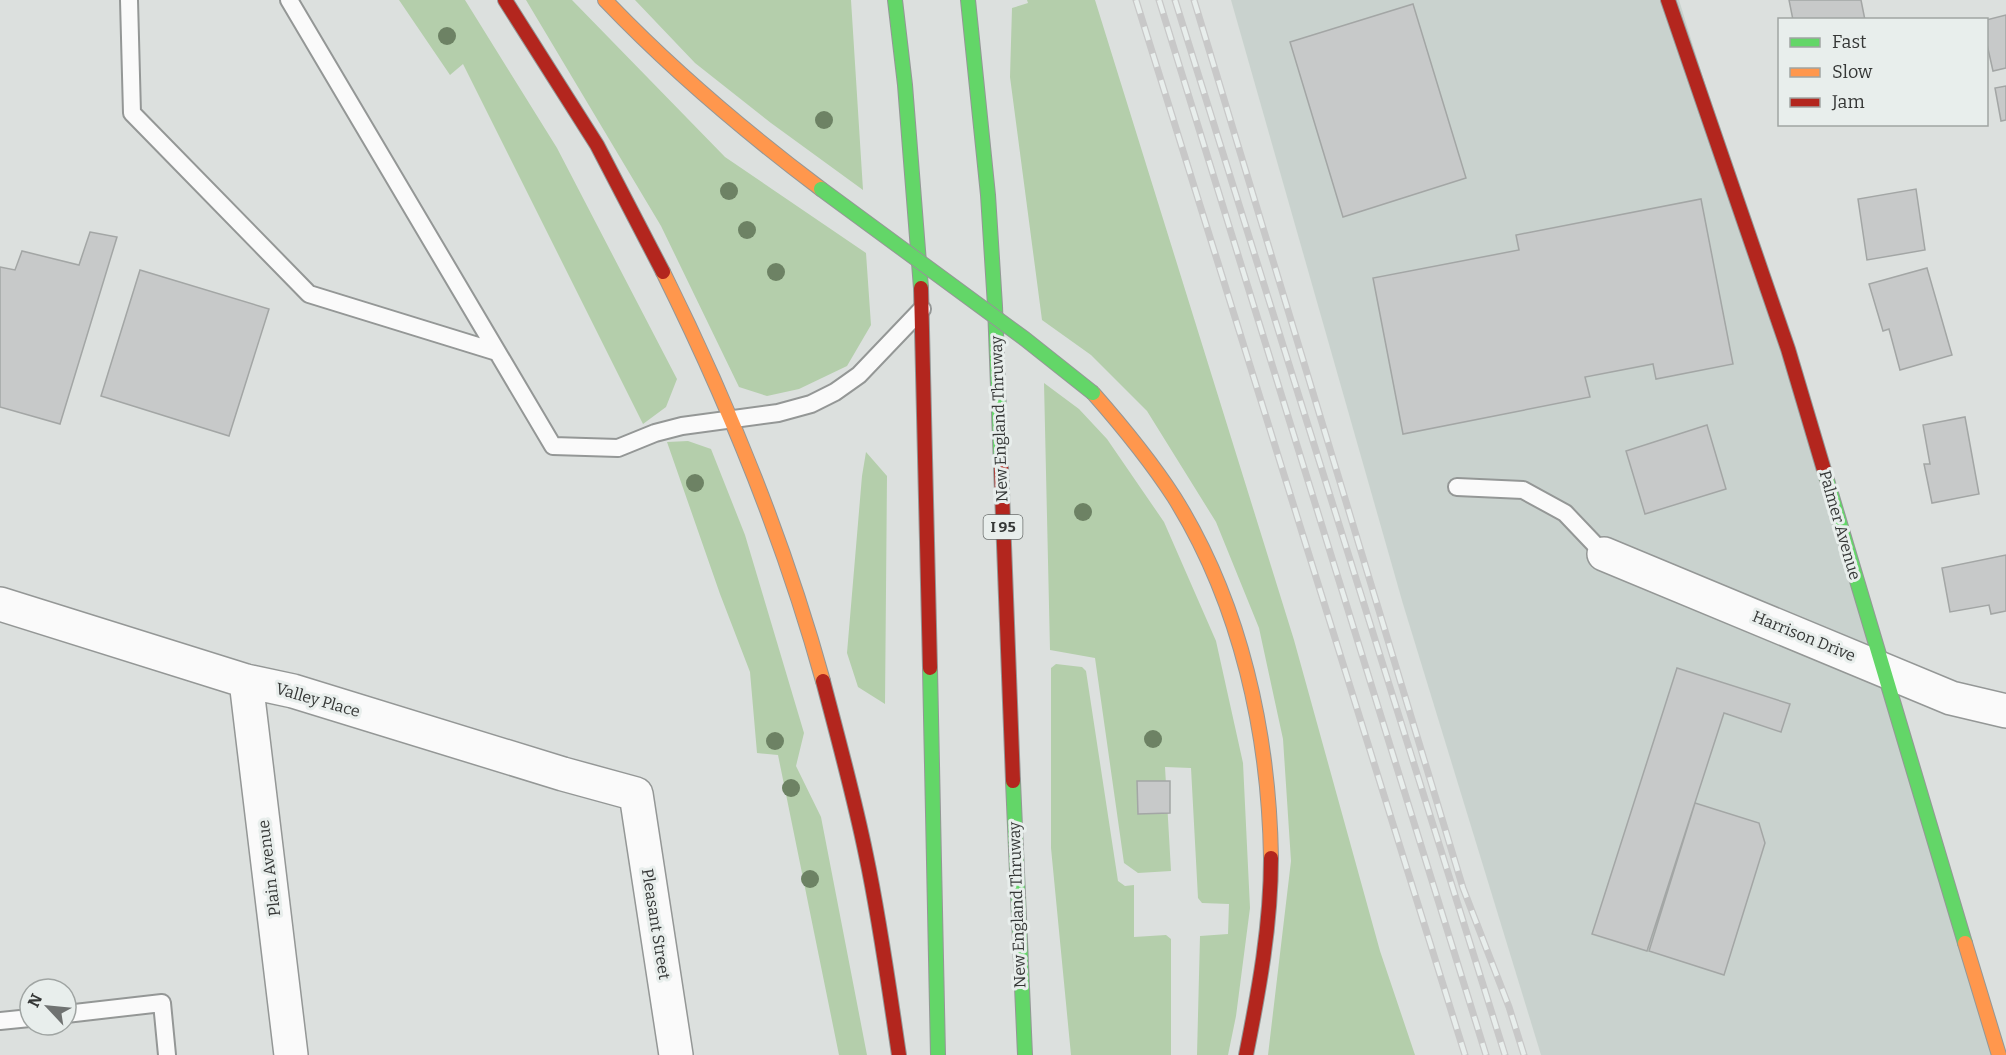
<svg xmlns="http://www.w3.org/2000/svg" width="2006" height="1055" viewBox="0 0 2006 1055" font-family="Bitter,serif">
  <rect width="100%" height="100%" fill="#dce0de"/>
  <path fill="#c9d2ce" d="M1231 0H1679L2006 1055H1541L1403 604Z"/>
  <path fill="#b4ceab" d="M399 0H465L557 148 677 379 666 407 643 424 463 64 450 75Z
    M526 0H572L725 157 866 253 871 325 847 366 799 389 767 396 739 387 661 226Z
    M635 0H851L863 190 771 123 695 63Z
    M1027 0H1095L1294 640 1380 951 1415 1055H1268L1291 861 1283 739 1259 628 1216 522 1147 411 1091 355 1042 320 1010 77 1012 8 1028 3Z
    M1044 383 1079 409 1107 439 1164 522 1216 641 1243 763 1250 908 1236 1016 1228 1055H1197L1200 936 1228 934 1229 904 1202 903 1198 898 1191 768 1165 767 1171 871 1138 873 1124 863 1095 658 1050 650Z
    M688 441 711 449 745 535 804 733 796 766 821 817 867 1055H839L778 755 757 753 750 672 720 594 667 442Z
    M866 452 887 476 885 704 858 687 847 653 862 476Z
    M1056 664 1082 667 1086 671 1118 881 1125 886 1134 885V937L1166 935 1171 939V1055H1071L1051 848V668Z"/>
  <path fill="#c7c9c9" stroke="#a3a6a5" stroke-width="1.5" d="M1789 0H1861L1865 20H1793Z
    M1413 4 1466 178 1343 217 1290 42Z
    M2006 15V68L1993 71 1986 40V20Z
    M2006 86V120L2001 121 1995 88Z
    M1916 189 1925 250 1867 260 1858 199Z
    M1701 199 1733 364 1656 379 1653 364 1585 377 1590 397 1403 434 1373 278 1519 250 1516 235Z
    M90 232 117 237 60 424 0 407V267L15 270 22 251 79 265Z
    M1927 268 1952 355 1900 370 1889 329 1883 331 1869 284Z
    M140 270 269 309 229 436 101 396Z
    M1965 417 1979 494 1932 503 1924 464H1930L1923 425Z
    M1707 425 1726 489 1645 514 1626 451Z
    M2006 555V611L1991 614 1989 605 1950 612 1942 568Z
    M1677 668 1790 704 1781 732 1724 713 1647 951 1592 934Z
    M1137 781H1170V813L1138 814Z
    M1695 803 1759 823 1765 843 1724 975 1649 951Z"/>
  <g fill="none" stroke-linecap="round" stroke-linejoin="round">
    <defs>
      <path id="lane" d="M129 0 132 113 309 294 497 352
        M289 0 553 446 618 448 655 433 682 426 778 413 811 404 835 392 859 375 922 309
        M1457 487 1523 490 1565 513 1604 554
        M66 1014 162 1003 167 1055
        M0 1021 30 1018"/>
      <path id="street" d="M1604 554 1951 698 2006 711
        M0 604 246 681 293 691 563 774 636 794 676 1055
        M246 681 291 1055"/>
      <path id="fast" d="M895 0 905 85 921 288
        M968 0 988 195 995 306 1001 466
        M1824 470 1965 943
        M930 668 938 1055
        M1013 781 1025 1055"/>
      <path id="slow" d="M605 0C672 70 744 131 821 189
        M663 272C728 403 784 540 823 681
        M1093 393C1122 426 1150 460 1174 497 1241 604 1269 734 1271 858
        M1965 943 1999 1055"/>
      <path id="jam" d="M505 0 597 145 663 272
        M1668 0 1788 349 1824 470
        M921 288 930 668
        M1001 466 1013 781
        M823 681C838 738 854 796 866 855 880 921 889 988 899 1055
        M1246 1055C1259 990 1271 925 1271 858"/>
    </defs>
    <use href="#lane" stroke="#949796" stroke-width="20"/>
    <use href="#street" stroke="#949796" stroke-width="36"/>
    <use href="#fast" stroke="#949796" stroke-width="16"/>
    <use href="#slow" stroke="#949796" stroke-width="16"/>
    <use href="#jam" stroke="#949796" stroke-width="16"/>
    <use href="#lane" stroke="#fafafa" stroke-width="16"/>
    <use href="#street" stroke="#fafafa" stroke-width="33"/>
    <use href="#fast" stroke="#63d668" stroke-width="14"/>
    <use href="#slow" stroke="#ff974d" stroke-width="14"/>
    <use href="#jam" stroke="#b3261e" stroke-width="14"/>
    <defs>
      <path id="rail" d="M1136 0 1465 1055
        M1159 0 1486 1055
        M1175 0 1505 1055
        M1194 0 1463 888 1509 1007 1524 1055"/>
    </defs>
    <use href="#rail" stroke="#c8c8c8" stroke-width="7"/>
    <use href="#rail" stroke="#e8eeec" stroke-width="4.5" stroke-dasharray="14" stroke-linecap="butt"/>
    <defs>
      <path id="fast-bridge" d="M821 189 1025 339 1093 393"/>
    </defs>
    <use href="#fast-bridge" stroke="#949796" stroke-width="16" stroke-linecap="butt"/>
    <use href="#fast-bridge" stroke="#63d668" stroke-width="14"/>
  </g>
  <g fill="#6d8264">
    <circle cx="447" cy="36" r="9"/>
    <circle cx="824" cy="120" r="9"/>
    <circle cx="729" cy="191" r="9"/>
    <circle cx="747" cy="230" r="9"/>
    <circle cx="776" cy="272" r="9"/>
    <circle cx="695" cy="483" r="9"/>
    <circle cx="1083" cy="512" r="9"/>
    <circle cx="1153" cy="739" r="9"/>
    <circle cx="775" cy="741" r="9"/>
    <circle cx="791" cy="788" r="9"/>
    <circle cx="810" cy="879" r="9"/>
  </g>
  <g text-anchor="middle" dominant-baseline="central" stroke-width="6" stroke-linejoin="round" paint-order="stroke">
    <rect fill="#e8eeec" stroke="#6b6e6d" stroke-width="1.5" x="983.5" y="515" width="39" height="24" rx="4.5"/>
    <g font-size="15" font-weight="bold" fill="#353736">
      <text x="1003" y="527">I 95</text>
    </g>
    <g font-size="16" fill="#353736" stroke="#e8eeec">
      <text transform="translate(999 419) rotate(-92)">New England Thruway</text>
      <text transform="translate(1840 525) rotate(74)">Palmer Avenue</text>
      <text transform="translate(1804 636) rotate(22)">Harrison Drive</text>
      <text transform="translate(318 700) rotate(16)">Valley Place</text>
      <text transform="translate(269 868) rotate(-97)">Plain Avenue</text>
      <text transform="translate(1017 905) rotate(-92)">New England Thruway</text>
      <text transform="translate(656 924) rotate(81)">Pleasant Street</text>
    </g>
  </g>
  <rect x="1778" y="18" width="210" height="108" fill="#e8eeec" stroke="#a0a5a3" stroke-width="1.5"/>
  <rect x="1790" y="38" width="30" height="9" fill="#63d668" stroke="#a0a5a3" stroke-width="1.5"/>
  <text x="1832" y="48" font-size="18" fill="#353736">Fast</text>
  <rect x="1790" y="68" width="30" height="9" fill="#ff974d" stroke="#a0a5a3" stroke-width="1.5"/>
  <text x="1832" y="78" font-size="18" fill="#353736">Slow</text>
  <rect x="1790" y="98" width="30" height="9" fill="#b3261e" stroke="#a0a5a3" stroke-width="1.5"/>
  <text x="1832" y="108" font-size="18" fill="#353736">Jam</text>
  <g transform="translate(48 1007) rotate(296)"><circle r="28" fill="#e8eeec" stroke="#a0a5a3" stroke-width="1.5"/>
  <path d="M0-4.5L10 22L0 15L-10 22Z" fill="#6f7271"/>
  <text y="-9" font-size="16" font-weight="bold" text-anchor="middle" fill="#353736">N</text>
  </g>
</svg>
